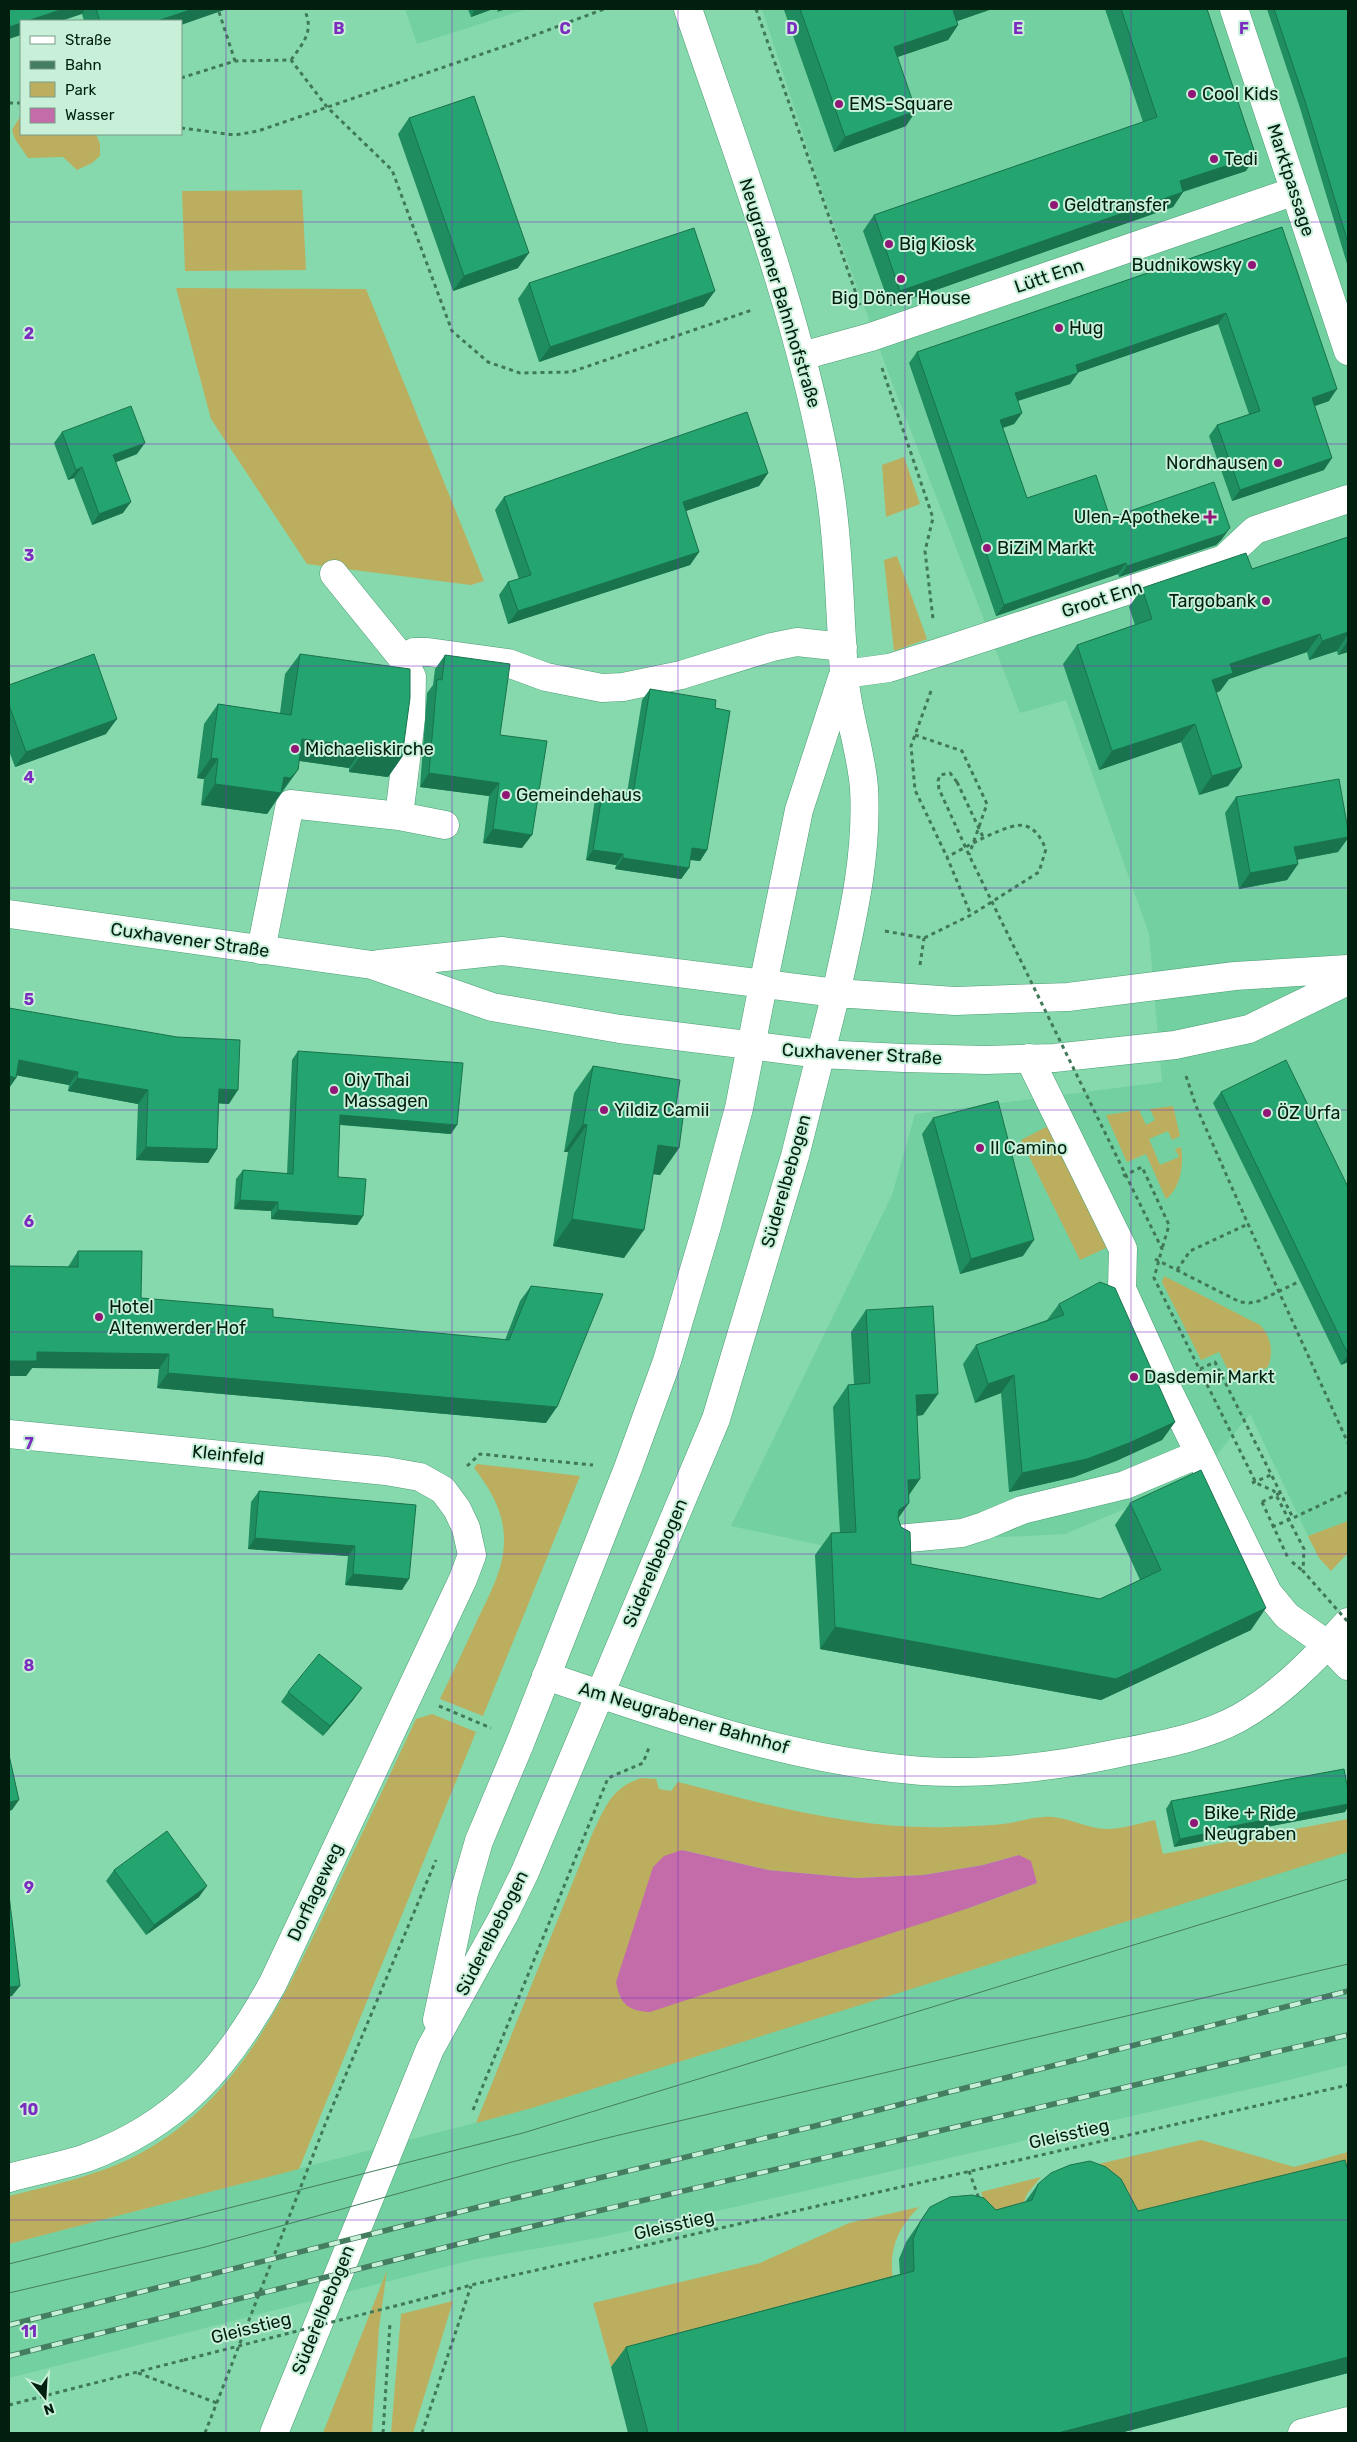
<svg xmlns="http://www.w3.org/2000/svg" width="1357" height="2442" viewBox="0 0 1357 2442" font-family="Rubik,sans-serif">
  <rect width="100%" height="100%" fill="#86d9ac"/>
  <path fill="#73d0a0" d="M405 9H527L417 44Z
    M762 9H1348V1521L1308 1536 1250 1414 1198 1478 1065 1534 825 1546 731 1526 892 1195 915 1114 1162 1082 1149 934 1066 700 1020 713 888 372 817 177Z
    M1348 1826V2065L1281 2082 603 2237 476 2259 9 2378V2244L532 2108 561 2075Z"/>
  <path fill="#bcae5f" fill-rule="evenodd" d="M21 115V134H96L100 144V156L92 163 77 170 63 157 28 158 15 139 12 130Z
    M302 190 306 270 185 271 182 191Z
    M176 288 366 289 484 581 471 585 307 564 211 419Z
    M904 457 920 504 886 517 882 465Z
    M897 556 927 639 894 651 884 560Z
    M1173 1106 1180 1136 1172 1140 1168 1131 1149 1139 1160 1165 1179 1157 1175 1149 1181 1147C1184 1163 1181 1188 1166 1199L1146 1154 1127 1162 1106 1115 1139 1110 1146 1125 1155 1120 1150 1109Z
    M1048 1126 1108 1247 1080 1260 1021 1140Z
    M1164 1276 1260 1325C1271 1337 1274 1351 1268 1367L1254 1375 1232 1378 1219 1352 1201 1360 1162 1282Z
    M477 1464 580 1476 483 1716 440 1699C452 1674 464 1649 476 1623 488 1597 504 1570 504 1541 505 1514 490 1488 474 1468Z
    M1348 1521V1553L1331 1571 1319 1558 1308 1536Z
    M432 1714 476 1732 299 2169 9 2244V2196C53 2185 101 2175 141 2153 241 2098 285 1995 332 1897 360 1838 388 1779 416 1719Z
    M641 1778 656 1779 659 1789 671 1791 678 1782C768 1805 857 1830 950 1827 970 1826 991 1826 1010 1823 1021 1821 1033 1817 1044 1817 1065 1815 1085 1829 1107 1829 1122 1829 1140 1823 1155 1820L1163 1854 1348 1819V1852L532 2108 476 2123 593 1832C606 1806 611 1788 641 1778ZM682 1850 768 1870 856 1878 923 1875 983 1865 1019 1855 1037 1883 969 1908 619 1998Z
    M1201 2140 1294 2167 1348 2152V2245L1127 2231 1073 2170Z
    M1041 2177 1027 2194 1017 2221 994 2227 981 2192Z
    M919 2207C894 2231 886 2258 896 2292L611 2367 593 2303 760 2263 849 2223Z
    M387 2270 379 2328 372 2433H323Z
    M453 2301 413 2433H391L401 2314Z"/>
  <path fill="#c46caa" d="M682 1850 768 1870 856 1878 923 1875 983 1865 1019 1855 1031 1861 1037 1883 969 1908 650 2012C628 2011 620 2004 616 1982L653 1867 664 1856Z"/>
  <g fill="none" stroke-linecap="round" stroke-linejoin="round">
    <defs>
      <path id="minor" d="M688 9C739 159 797 309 826 465 839 534 839 603 844 672 846 711 861 749 864 788 868 858 851 925 836 993
        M1234 9 1348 351
        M802 356 871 337 1295 191
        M334 574 402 658 412 677 411 719 399 816
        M402 658 414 652H428L508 663 546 677 602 688 623 687 681 675 772 647 797 642 843 647
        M844 674 889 668 937 653 1224 559 1255 530 1348 499
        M261 950 290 804 399 816 445 825
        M763 985 799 810 842 678
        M1029 1058 1123 1249 1122 1289 1165 1384 1268 1593 1287 1616 1328 1645 1348 1666
        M9 1434 386 1471 420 1477 443 1490 457 1509 466 1528 472 1555 463 1579 273 1983C228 2066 177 2125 86 2158 61 2166 34 2171 9 2178
        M898 1539 962 1533 984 1526 1022 1510 1125 1485 1199 1454
        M546 1676C668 1717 792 1761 922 1771 988 1775 1054 1767 1119 1753 1160 1745 1202 1738 1239 1718 1280 1695 1317 1657 1348 1622
        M1302 2433 1348 2421"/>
      <path id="major" d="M9 914 372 965 492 1007 620 1029 820 1054 903 1058 986 1060 1054 1058 1175 1045 1249 1029 1348 981
        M379 964 502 951 836 993 955 1001 1068 997 1235 976 1348 969
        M437 2020 464 1893 479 1841 521 1741 628 1468 667 1361 707 1226 739 1108 763 985
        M274 2433 430 2049 504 1915 525 1872 716 1419 795 1156 836 993"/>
    </defs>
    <use href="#minor" stroke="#4a9d73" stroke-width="29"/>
    <use href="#major" stroke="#4a9d73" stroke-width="29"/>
    <path stroke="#40785a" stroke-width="3" stroke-dasharray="4 4" stroke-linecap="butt" d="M756 9 860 305
      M219 12 235 61
      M291 60C303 43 315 31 304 9
      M181 78 235 61 291 60 327 107 392 170 452 331 488 362 520 373 571 372 752 310
      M9 103H21
      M181 128 235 135 258 131 511 44 604 9
      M882 368 933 518 925 551 933 619
      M931 691 911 746 915 790 947 857 971 915
      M957 782 984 839
      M885 931 924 938 971 915 1039 872 1046 849C1041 839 1037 830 1026 826 1011 820 963 849 947 857
      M920 965 924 938
      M1186 1076 1196 1106 1248 1224 1348 1443
      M1123 1176 1142 1167 1169 1225 1162 1249
      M1155 1259 1240 1302 1249 1303 1259 1301 1300 1281
      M1177 1270 1190 1251 1248 1224
      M1200 1369 1215 1362 1293 1518 1348 1492
      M467 1466 480 1454 593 1465
      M1252 1483 1271 1475
      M1262 1502 1280 1493
      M1272 1527 1293 1518
      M1292 1562 1303 1571
      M439 1706 491 1728
      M473 2110 608 1778 643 1763 650 1745
      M969 2171 979 2199
      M434 2296 471 2285 1348 2085
      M138 2373 217 2403
      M9 2405 184 2360
      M205 2433 326 2122 436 1860
      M383 2433 390 2323
      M422 2433 471 2286"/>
    <use href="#minor" stroke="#fff" stroke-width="28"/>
    <use href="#major" stroke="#fff" stroke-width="28"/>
    <path stroke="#447d5f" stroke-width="1" d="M9 2264 523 2133 1348 1879
      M9 2293 205 2247 512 2162 611 2137 1348 1964"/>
    <defs>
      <path id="rail" d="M9 2325 499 2202 815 2126 1348 1991
        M9 2356 487 2237 1348 2035"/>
    </defs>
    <use href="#rail" stroke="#447d5f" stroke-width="5.5"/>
    <use href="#rail" stroke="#c8f0d9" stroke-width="4" stroke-dasharray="11" stroke-linecap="butt"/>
    <path stroke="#40785a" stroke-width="3" stroke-dasharray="4 4" stroke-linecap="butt" d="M915 735 962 751 987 804 969 855
      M957 782 950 773 940 775 938 781 939 789 969 855 1162 1249 1154 1278 1256 1483 1274 1491 1304 1549 1303 1571 1348 1622
      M1262 1502 1288 1558
      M184 2360 434 2296"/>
  </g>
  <path fill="#1f8d5f" d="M9 9H227L181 21H84L82 14Z
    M468 9H493L471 17Z
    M785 9H992L957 21 958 25 948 40 897 57 906 126 834 152 784 10Z
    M1105 9H1207L1246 171 1183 192 1173 207 890 306 863 231 874 215 1143 122Z
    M1267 9H1348V267L1300 108Z
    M409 118 518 268 453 291 398 134Z
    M1282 227 1329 401 1314 406 1324 470 1232 501 1209 436 1217 425 1249 414 1218 324 1078 372 1070 384 1018 401 1022 413 1014 424 1003 428 1027 498 1110 518 1222 539 1216 545 1119 577 1118 574 996 616 909 363 917 352Z
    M529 283 704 306 539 362 518 299Z
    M62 432 137 454 116 462 123 513 92 525 74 478 68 480 54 443Z
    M768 473 759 486 686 511 699 552 690 565 508 624 499 595 508 582 519 579 495 510 504 497Z
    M1348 537V652L1338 655 1337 651 1309 660 1307 652 1229 679 1220 691 1216 693 1242 767 1228 786 1199 795 1181 742 1099 770 1063 664 1077 645 1135 625 1129 607 1142 588 1252 569Z
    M300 654 402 757 388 777 349 772V768L299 761 298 770 267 814 201 805 204 779 197 778 204 724 218 704 280 713 285 674Z
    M445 655 500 735 522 848 483 843 489 796 420 787 427 693 433 685 435 669Z
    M9 685 106 734 15 767 9 751Z
    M650 689 715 708 707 850 700 861 690 860 689 868 681 879 615 869 616 865 586 860 595 799 603 789 627 793 642 700Z
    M1236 797 1348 830V838L1338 852 1297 860 1298 864 1287 880 1239 889 1225 813Z
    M9 1008 229 1104 219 1103 217 1149 208 1163 136 1160 138 1104 68 1091 69 1085 16 1075V1078L9 1088Z
    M298 1051 451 1134 340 1125 338 1177 363 1216 357 1225 271 1219V1211L234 1209 236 1179 243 1170 287 1174 292 1060Z
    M593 1066 674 1117 679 1148 660 1175 653 1174 624 1258 553 1246 568 1152H564L574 1093Z
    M1221 1092 1348 1187V1362L1341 1365 1213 1103Z
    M933 1118 1023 1256 960 1274 922 1134Z
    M78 1251 141 1298 273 1317 505 1340 520 1301 531 1286 546 1423 157 1388 159 1369 32 1368 26 1376H9V1266L68 1267Z
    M1059 1304 1175 1422 1162 1440 1116 1461 1074 1477 1009 1492 1001 1393 975 1403 963 1364 976 1345 1047 1320Z
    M866 1310 923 1415 917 1416 909 1496V1503L898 1518 911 1564 1100 1599 1140 1580 1115 1525 1130 1503 1251 1630 1101 1700 820 1649 815 1555 831 1533H840L833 1407 848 1385 854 1384 851 1332Z
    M259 1491 416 1505 402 1590 345 1585 348 1556 248 1549 251 1502Z
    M288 1692 354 1699 323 1736 281 1702Z
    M1171 1801 1345 1812 1224 1835 1223 1837 1174 1847 1166 1809Z
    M114 1870 199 1897 146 1935 106 1881Z
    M1348 2171V2373L1120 2433H628L611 2367 626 2347 900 2274 899 2259 906 2242 930 2207 996 2210 1025 2202 1038 2184 1138 2211Z"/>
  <path fill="#19734d" d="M63 9H85L82 14 61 21H27Z
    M193 9H227L181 25V21H157Z
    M481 9H493L471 17 474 11Z
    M499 9H507L497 12Z
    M959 9H992L943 26 953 11Z
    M21 23V35L9 39V27Z
    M958 25 948 40 883 62 894 47Z
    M916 111 906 126 834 152 845 137Z
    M1256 156 1246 171 1169 196 1180 181Z
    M1183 192 1173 207 890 306 900 291Z
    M529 253 518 268 453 291 464 276Z
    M715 291 704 306 539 362 550 347Z
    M1226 313 1218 324 1074 374 1078 373 1070 384 1007 404 1015 393 1076 365Z
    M1337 389 1329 401 1304 410 1312 398Z
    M1022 413 1014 424 992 431 1000 420Z
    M145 443 137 454 106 466 113 455Z
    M1332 458 1324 470 1232 501 1240 490Z
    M82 467 74 478 68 480 76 470Z
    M768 473 759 486 674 515 683 502Z
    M131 502 123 513 92 525 99 514Z
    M1230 528 1222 539 1216 545 1119 577 1127 566Z
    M699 552 690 565 508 624 518 611Z
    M1126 563 1118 574 996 616 1004 605Z
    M1348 632V634L1337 651 1309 660 1322 641Z
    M1320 634 1307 652 1229 679 1220 691 1199 699 1212 680 1230 664Z
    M1348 641V652L1338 655Z
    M117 719 106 734 15 767 26 752Z
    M1195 724 1181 742 1099 770 1112 751Z
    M302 739 364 747 349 768 288 759Z
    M363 752 402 757 388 777 349 772Z
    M211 758 218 759 204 779 197 778Z
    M1242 767 1228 786 1199 795 1212 776Z
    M298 770 280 793H281L267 814 201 805 215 784 284 777Z
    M429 773 499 783 489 796 420 787Z
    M493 829 532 835 522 848 483 843Z
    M1348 837V838L1338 852 1283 862 1294 847Z
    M692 848 707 850 700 861 685 859Z
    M593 850 623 854 616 865 586 860Z
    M623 858 689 868 681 879 615 869Z
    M1298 864 1287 880 1239 889 1250 873Z
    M19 1060 78 1072 69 1085 9 1074Z
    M9 1076 16 1078 9 1088Z
    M77 1078 148 1090 138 1104 68 1091Z
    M219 1089 238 1090 229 1104 210 1103Z
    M340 1115 457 1125 451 1134 334 1124Z
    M583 1124 587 1125 568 1152H564Z
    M658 1145 679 1148 660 1175 639 1172Z
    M146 1147 217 1149 208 1163 136 1160Z
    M240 1200 278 1202 271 1211 234 1209Z
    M278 1210 363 1216 357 1225 271 1219Z
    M572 1219 644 1230 624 1258 553 1246Z
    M1034 1240 1023 1256 960 1274 971 1259Z
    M37 1352 169 1354 159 1369 32 1368 26 1376H9V1361Z
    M1348 1355V1362L1341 1365Z
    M168 1373 557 1407 546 1423 157 1388Z
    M1014 1375 1001 1393 975 1403 988 1384Z
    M938 1394 923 1415 900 1417 916 1395Z
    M1175 1422 1162 1440 1116 1461 1074 1477 1009 1492 1022 1473Z
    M920 1479 905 1501 908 1480Z
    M909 1503 894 1524 899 1510Z
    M255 1538 355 1546 348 1556 248 1549Z
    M353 1574 409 1579 402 1590 345 1585Z
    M1266 1608 1251 1630 1101 1700 820 1649 835 1627Z
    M362 1688 354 1699 323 1736 330 1726Z
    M19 1800 12 1810 9 1811V1802Z
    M1348 1804V1807L1345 1812 1224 1835 1223 1837 1174 1847 1180 1839 1228 1827Z
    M207 1886 199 1897 146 1935 154 1925Z
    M20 1986 12 1996 9 1997V1987Z
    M1348 2357V2373L1120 2433H1058Z"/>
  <path fill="#24a46e" stroke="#19734d" d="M9 9H63L27 21H21V23L9 27Z
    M96 9H193L157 21H100Z
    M474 9H481L474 11Z
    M800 9H959L953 11 958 25 894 47 916 111 845 137Z
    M1121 9H1207L1256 156 1180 181 1183 192 900 291 874 215 1157 117Z
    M1274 9H1348V243L1305 101Z
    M474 96 529 253 464 276 409 118Z
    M1282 227 1337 389 1312 398 1332 458 1240 490 1217 425 1260 411 1226 313 1076 365 1078 373 1015 393 1022 413 1000 420 1027 498 1096 475 1110 518 1214 482 1230 528 1224 534 1127 566 1126 563 1004 605 917 352Z
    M694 228 715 291 550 347 529 283Z
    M131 406 145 443 113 455 131 502 99 514 82 467 76 470 62 432Z
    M747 412 768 473 683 502 699 552 518 611 508 582 531 575 504 497Z
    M1348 537V632L1322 641 1320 634 1230 664 1233 673 1212 680 1242 767 1212 776 1195 724 1112 751 1077 645 1152 619 1142 588 1246 553 1252 569Z
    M94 654 117 719 26 752 9 705V685Z
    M300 654 410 669V698L402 757 363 752 364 747 302 739 298 770 290 778 284 777 281 793 215 784 218 759 211 758 218 704 291 715Z
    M445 655 510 664 500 735 547 741 532 835 493 829 499 783 429 773 437 679 442 680Z
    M650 689 716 700 715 708 730 711 707 850 692 848 689 868 623 858V854L593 850 603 789 633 794Z
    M1339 779 1348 830V837L1294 847 1298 864 1250 873 1236 797Z
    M9 1008 177 1037 240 1040 238 1090 219 1089 217 1149 146 1147 148 1090 77 1078 78 1072 19 1060 16 1078 9 1076Z
    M298 1051 463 1063 457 1125 340 1115 338 1177 366 1179 363 1216 278 1210V1202L240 1200 243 1170 293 1174Z
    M1286 1060 1348 1187V1354L1221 1092Z
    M593 1066 680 1080 674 1117 683 1118 679 1148 658 1145 644 1230 572 1219 587 1125 583 1124Z
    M998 1101 1034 1240 971 1259 933 1118Z
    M78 1251H142L141 1298 273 1309V1317L509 1340 531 1286 603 1294 557 1407 168 1373 169 1354 37 1352V1361H9V1266L78 1267Z
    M1100 1282 1115 1288 1175 1422 1129 1443 1087 1459 1022 1473 1014 1375 988 1384 976 1345 1064 1315 1059 1304Z
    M933 1306 938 1394 916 1395 920 1479 908 1480 909 1503 899 1510 898 1518 901 1527 910 1532 911 1564 1100 1599 1161 1570 1130 1503 1201 1470 1266 1608 1116 1679 835 1627 831 1533 856 1532 848 1385 870 1383 866 1310Z
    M259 1491 416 1505 409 1579 353 1574 355 1546 255 1538Z
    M319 1654 362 1688 330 1726 288 1692Z
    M9 1755 19 1800 9 1802Z
    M1344 1769 1348 1790V1804L1228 1827V1829L1180 1839 1171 1801Z
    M167 1831 207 1886 154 1925 114 1870Z
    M9 1895 20 1986 9 1987Z
    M1345 2160 1348 2171V2357L1058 2433H648L626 2347 914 2271 913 2239 920 2222 930 2207 950 2197 972 2195 984 2198 996 2210 1032 2200 1038 2184 1051 2173 1070 2165 1090 2161 1106 2167 1121 2179 1138 2211Z"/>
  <path fill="none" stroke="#7b2cbf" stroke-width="1" stroke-opacity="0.55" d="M226 9V2433M452 9V2433M678 9V2433M905 9V2433M1131 9V2433M9 222H1348M9 444H1348M9 666H1348M9 888H1348M9 1110H1348M9 1332H1348M9 1554H1348M9 1776H1348M9 1998H1348M9 2220H1348"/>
  <g fill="#901775" stroke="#c8f0d9" stroke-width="2">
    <circle cx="1192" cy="94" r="5"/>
    <circle cx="839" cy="104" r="5"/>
    <circle cx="1214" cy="159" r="5"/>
    <circle cx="1054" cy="205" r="5"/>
    <circle cx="889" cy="244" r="5"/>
    <circle cx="1252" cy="265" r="5"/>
    <circle cx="901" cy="279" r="5"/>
    <circle cx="1059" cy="328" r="5"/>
    <circle cx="1278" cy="463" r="5"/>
    <path d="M1207.5 509.5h5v5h5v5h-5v5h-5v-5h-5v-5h5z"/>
    <circle cx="987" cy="548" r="5"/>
    <circle cx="1266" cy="601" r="5"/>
    <circle cx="295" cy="749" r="5"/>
    <circle cx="506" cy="795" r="5"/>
    <circle cx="334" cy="1090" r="5"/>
    <circle cx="604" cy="1110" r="5"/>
    <circle cx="1267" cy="1113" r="5"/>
    <circle cx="980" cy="1148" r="5"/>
    <circle cx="99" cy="1317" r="5"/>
    <circle cx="1134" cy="1377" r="5"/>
    <circle cx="1194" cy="1823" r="5"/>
  </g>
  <g text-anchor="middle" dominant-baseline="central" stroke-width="4" stroke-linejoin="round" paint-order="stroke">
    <g font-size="18" fill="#001f0f" stroke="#c8f0d9" text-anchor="start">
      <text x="1202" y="94">Cool Kids</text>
      <text x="849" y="104">EMS-Square</text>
      <text x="1224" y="159">Tedi</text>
      <text x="1064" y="205">Geldtransfer</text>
      <text x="899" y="244">Big Kiosk</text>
      <text x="1242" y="265" text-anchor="end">Budnikowsky</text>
      <text x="901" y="298" text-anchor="middle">Big Döner House</text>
      <text x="1069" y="328">Hug</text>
      <text x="1268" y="463" text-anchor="end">Nordhausen</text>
      <text x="1200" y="517" text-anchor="end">Ulen-Apotheke</text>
      <text x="997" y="548">BiZiM Markt</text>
      <text x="1256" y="601" text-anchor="end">Targobank</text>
      <text x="305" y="749">Michaeliskirche</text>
      <text x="516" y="795">Gemeindehaus</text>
      <text x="344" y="1080">Oiy Thai<tspan x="344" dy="21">Massagen</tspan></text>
      <text x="614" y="1110">Yildiz Camii</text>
      <text x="1277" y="1113">ÖZ Urfa</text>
      <text x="990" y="1148">Il Camino</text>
      <text x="109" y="1307">Hotel<tspan x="109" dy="21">Altenwerder Hof</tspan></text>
      <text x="1144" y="1377">Dasdemir Markt</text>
      <text x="1204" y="1813">Bike + Ride<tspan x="1204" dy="21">Neugraben</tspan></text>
    </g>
    <g font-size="18" fill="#001f0f" stroke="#c8f0d9">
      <text transform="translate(1291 180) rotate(72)">Marktpassage</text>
      <text transform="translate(1049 276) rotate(-19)">Lütt Enn</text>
      <text transform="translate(780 293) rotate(73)">Neugrabener Bahnhofstraße</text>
      <text transform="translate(1102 599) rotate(-18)">Groot Enn</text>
      <text transform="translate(190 940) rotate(8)">Cuxhavener Straße</text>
      <text transform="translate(862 1054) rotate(3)">Cuxhavener Straße</text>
      <text transform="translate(786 1181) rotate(-74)">Süderelbebogen</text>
      <text transform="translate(228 1455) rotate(6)">Kleinfeld</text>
      <text transform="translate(655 1563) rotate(-67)">Süderelbebogen</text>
      <text transform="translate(684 1718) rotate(16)">Am Neugrabener Bahnhof</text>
      <text transform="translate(315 1892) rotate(-65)">Dorflageweg</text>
      <text transform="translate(492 1933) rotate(-63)">Süderelbebogen</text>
      <text transform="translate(1069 2134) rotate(-13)">Gleisstieg</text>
      <text transform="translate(674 2225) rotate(-13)">Gleisstieg</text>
      <text transform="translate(323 2310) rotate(-68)">Süderelbebogen</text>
      <text transform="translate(251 2328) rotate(-14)">Gleisstieg</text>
    </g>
  </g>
  <g font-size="16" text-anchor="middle" font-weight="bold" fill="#7b2cbf" stroke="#c8f0d9" stroke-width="4" stroke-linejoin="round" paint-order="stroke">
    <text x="339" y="34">B</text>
    <text x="565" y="34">C</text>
    <text x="792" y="34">D</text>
    <text x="1018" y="34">E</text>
    <text x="1244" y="34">F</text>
    <text x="29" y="339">2</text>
    <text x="29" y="561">3</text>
    <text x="29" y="783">4</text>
    <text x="29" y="1005">5</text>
    <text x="29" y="1227">6</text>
    <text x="29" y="1449">7</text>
    <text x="29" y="1671">8</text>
    <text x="29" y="1893">9</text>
    <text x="29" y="2115">10</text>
    <text x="29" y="2337">11</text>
  </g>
  <rect width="1357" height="2442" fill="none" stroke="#001f0f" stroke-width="20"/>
  <rect x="20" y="20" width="162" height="115" fill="#c8f0d9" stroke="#789c88"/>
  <rect x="30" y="36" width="25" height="8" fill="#ffffff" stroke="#789c88"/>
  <text x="65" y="45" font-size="15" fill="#001f0f">Straße</text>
  <rect x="30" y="61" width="25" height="8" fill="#447d5f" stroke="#789c88"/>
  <text x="65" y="70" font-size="15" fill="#001f0f">Bahn</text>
  <rect x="30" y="82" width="25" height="15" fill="#bcae5f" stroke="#789c88"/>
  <text x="65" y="95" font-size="15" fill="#001f0f">Park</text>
  <rect x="30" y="108" width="25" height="15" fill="#c46caa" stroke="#789c88"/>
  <text x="65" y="120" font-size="15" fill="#001f0f">Wasser</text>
  <g transform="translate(45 2397) rotate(162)" stroke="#c8f0d9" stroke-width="4" paint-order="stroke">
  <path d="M0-4L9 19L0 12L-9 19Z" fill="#001f0f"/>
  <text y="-8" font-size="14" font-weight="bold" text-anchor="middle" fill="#001f0f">N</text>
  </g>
</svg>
